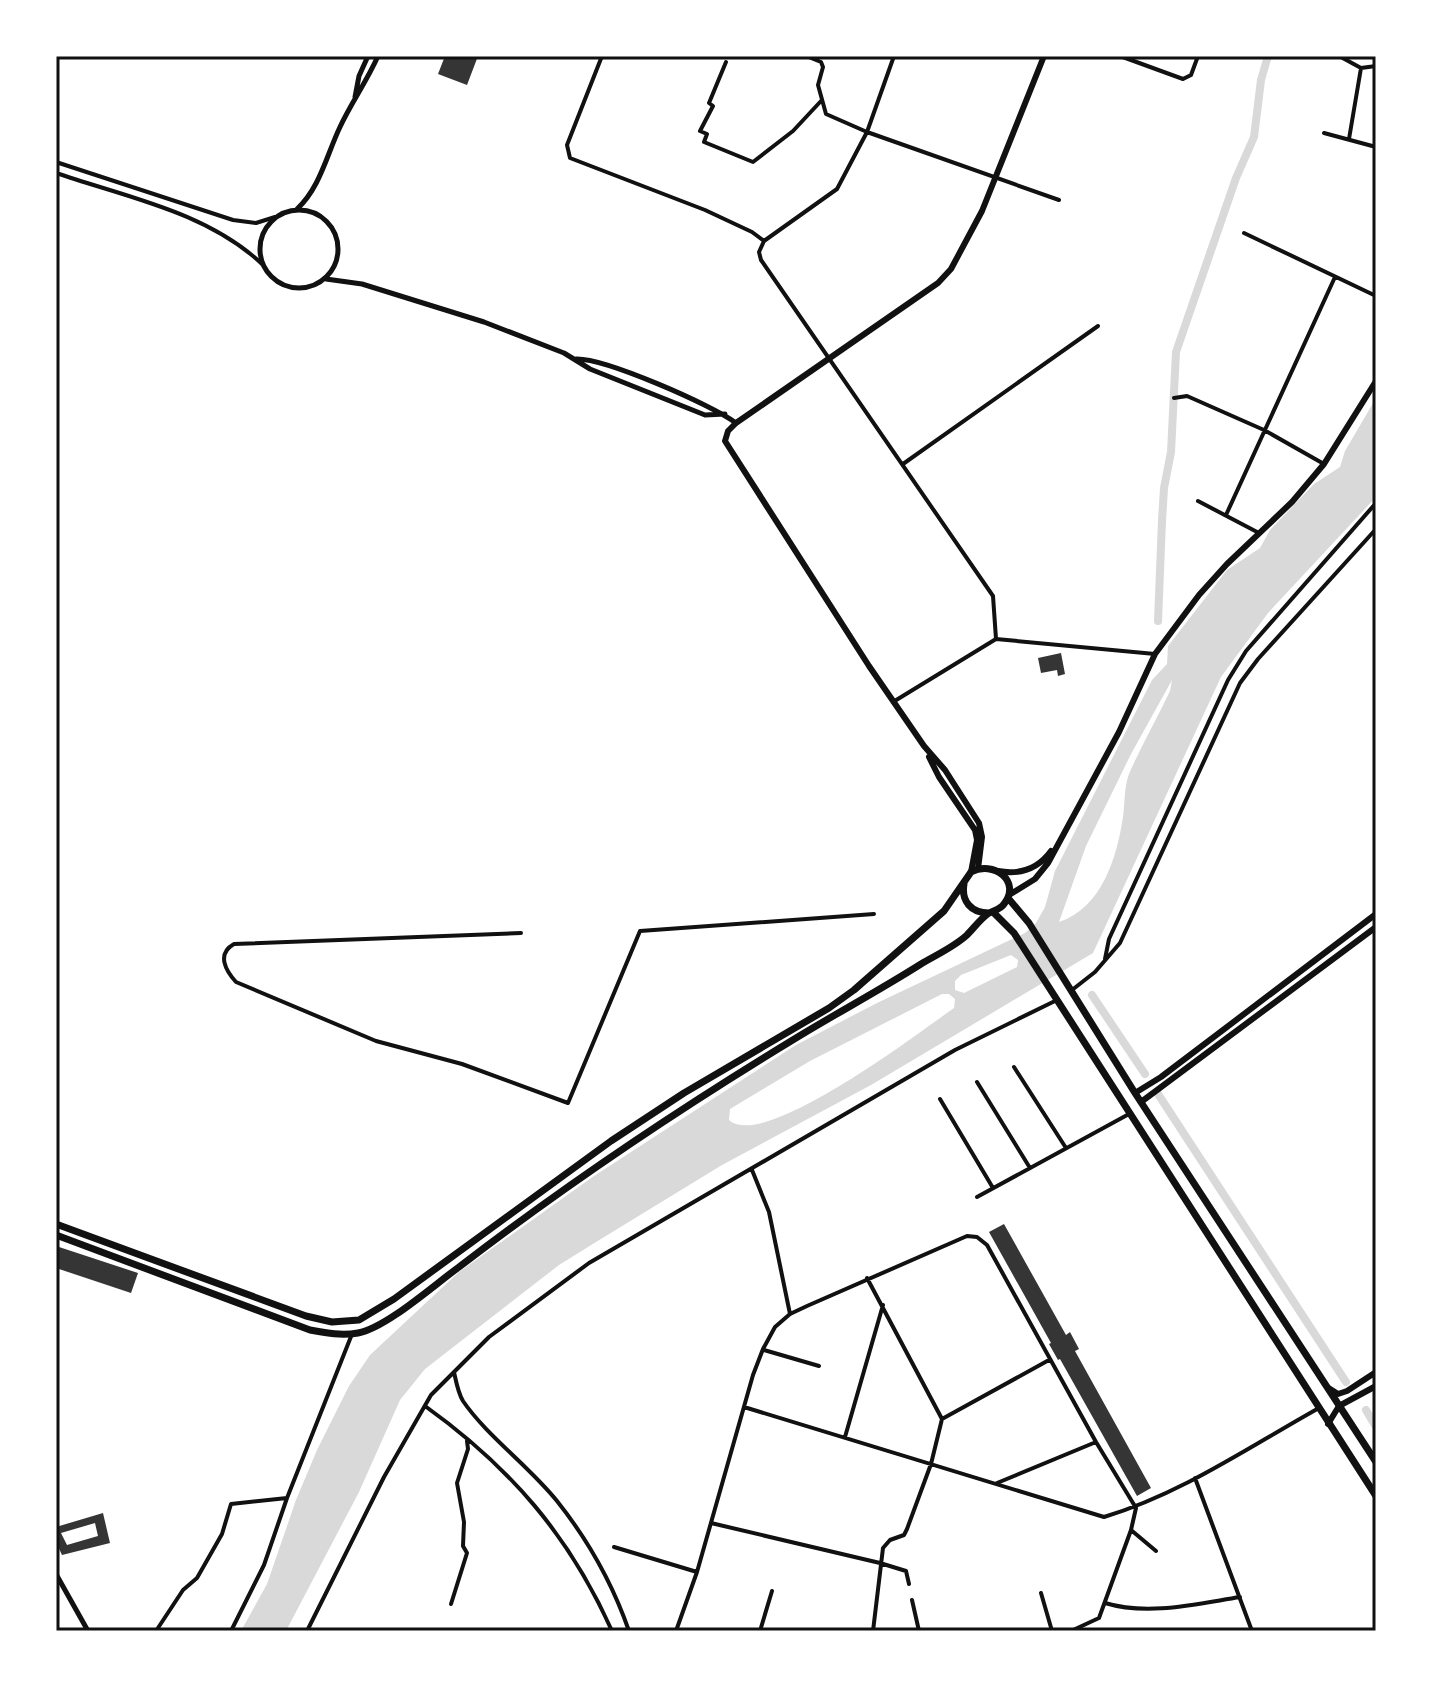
<svg xmlns="http://www.w3.org/2000/svg" width="1432" height="1687" viewBox="0 0 1432 1687" font-family="'Archivo Narrow',sans-serif">
  <rect width="100%" height="100%" fill="#fff"/>
  <path fill="#d9d9d9" fill-rule="evenodd" d="M1376 398V497L1268 613 1221 677 1093 953 871 1085 722 1165 596 1242 559 1265 425 1369 400 1400 359 1492 286 1631H241L267 1584 296 1500 317 1450 349 1386 370 1355 459 1272 594 1176 796 1045 877 1003 1025 933 1036 923 1045 907 1055 871 1152 680 1167 664 1168 646 1227 570 1260 548 1270 530 1314 484 1340 467 1345 451ZM1172 680 1170 691C1157 719 1141 746 1129 774 1124 787 1125 803 1123 817 1117 857 1102 908 1059 922L1086 846 1131 754ZM1011 955 1018 960 1017 967 964 993 955 990V981L961 975ZM942 994H949L955 999 954 1008C921 1031 763 1152 729 1120L730 1109 810 1061Z"/>
  <g fill="none" stroke-linecap="round" stroke-linejoin="round">
    <path stroke="#d9d9d9" stroke-width="8" d="M1158 621 1162 521 1164 488 1171 452 1176 352 1236 178 1254 137 1261 80 1268 56
      M1092 995 1145 1074
      M1158 1094 1346 1382
      M1366 1410 1376 1427"/>
  </g>
  <path fill="#353535" fill-rule="evenodd" d="M445 56H478L467 85 438 74Z
    M1061 653 1065 674 1058 676 1057 670 1041 673 1038 658Z
    M1004 1224 1066 1335 1070 1332 1079 1349 1075 1351 1151 1488 1137 1496 1060 1359 1058 1360 1049 1344 1051 1343 989 1232Z
    M56 1246 138 1273 131 1293 56 1268Z
    M103 1513 110 1543 62 1555 56 1542V1527ZM95 1523 98 1536 67 1545 61 1533Z"/>
  <g fill="none" stroke-linecap="round" stroke-linejoin="round">
    <path stroke="#111" stroke-width="4" d="M602 56 567 145 570 158 705 210 752 232 764 241
      M806 56 821 62 823 67 818 85 826 114 867 132 1059 200
      M894 56 867 132 837 189 764 241 759 252 761 260 993 596 996 639
      M1120 56 1183 79 1191 75 1198 56
      M1339 56 1361 68 1349 139
      M726 62 709 103 713 106 700 131 707 134 704 142 753 162 793 131 821 101
      M1361 68 1376 66
      M1324 133 1376 147
      M56 162 233 220 256 223 275 217
      M56 173C126 197 207 212 262 264
      M1244 233 1376 296
      M1174 398 1187 396 1264 430 1324 464
      M903 464 1098 326
      M1198 501 1259 533
      M1226 515 1335 277
      M893 702 996 639 1155 654
      M521 933 234 944C216 954 226 971 236 982L376 1041 462 1064 568 1103 640 931 874 914
      M1105 959 1109 939 1228 680 1246 651 1376 503
      M1072 990 1095 972 1120 943 1240 683 1258 659 1376 529
      M1014 1067 1066 1148
      M977 1082 1030 1168
      M940 1099 993 1188
      M752 1170 769 1212 790 1314
      M977 1197 1129 1114
      M867 1278 942 1419 931 1464 907 1529 904 1535 890 1540 883 1548 873 1631
      M764 1350 819 1366
      M454 1372C456 1381 458 1393 463 1401 486 1435 530 1467 557 1501 588 1540 613 1585 629 1631
      M425 1406C510 1467 569 1535 612 1631
      M744 1407 1104 1517C1181 1494 1249 1447 1319 1408
      M942 1419 1049 1360
      M845 1437 883 1305
      M1195 1478 1252 1631
      M997 1483 1096 1442
      M711 1523 880 1563 906 1571 909 1584
      M1131 1530 1156 1551
      M614 1547 697 1572
      M1041 1593 1052 1631
      M912 1600 919 1631
      M1105 1603C1148 1616 1196 1604 1240 1597
      M451 1604 467 1553 463 1546 464 1522 457 1483 468 1449 467 1441
      M156 1631 183 1590 197 1578 222 1534 231 1504 287 1498
      M231 1631 264 1565 287 1498 352 1334
      M307 1631 384 1477 431 1395 489 1337 589 1263 955 1050 1057 1000
      M676 1631 697 1572 753 1375 763 1349 775 1327 790 1314 807 1306 967 1236 977 1237 987 1245 1096 1442 1136 1508 1131 1530 1099 1618 1071 1631
      M760 1631 772 1591"/>
    <path stroke="#111" stroke-width="5" d="M355 97 359 76 368 56
      M297 209C320 188 327 154 340 127 351 103 367 81 378 56
      M260 249a39 39 0 1 1 78 0a39 39 0 1 1-78 0Z
      M326 279 362 284 484 322 564 353 590 369 705 415 725 414
      M576 359C605 358 712 405 736 423
      M56 1574 88 1631"/>
    <path stroke="#111" stroke-width="6" d="M929 757 939 777 975 830 977 840 971 872
      M978 869 982 837 979 823 945 770 924 746 869 666 725 441 728 431 736 423 938 283 951 269 982 211 1044 56
      M1135 1093 1161 1077 1376 914
      M1141 1102 1376 927
      M1327 1387 1338 1394 1347 1391 1376 1372
      M1328 1424 1339 1406 1376 1386"/>
    <path stroke="#111" stroke-width="6" d="M998 871C1020 875 1038 869 1051 851
      M1009 895 1035 879 1048 863 1119 732 1155 654 1199 595 1227 564 1292 502 1324 464 1376 381"/>
    <path stroke="#111" stroke-width="7" d="M964 884C961 901 971 913 989 913
      M1008 898 1029 923 1135 1093 1376 1462
      M993 912 1014 933 1376 1496
      M56 1224 306 1316 332 1322 359 1320 394 1299 611 1141 684 1093 829 1008 854 990 944 911 971 872C993 860 1022 881 1004 904 1000 910 994 910 989 913 981 918 974 928 967 935 954 947 936 955 921 964 880 990 837 1013 796 1038 679 1109 567 1184 459 1267 434 1285 386 1328 358 1333 341 1336 326 1333 310 1330L56 1235"/>
  </g>
  <rect width="1432" height="1687" fill="none" stroke="#ffffff" stroke-width="116"/>
  <rect x="58" y="58" width="1316" height="1571" fill="none" stroke="#111" stroke-width="3"/>
</svg>
